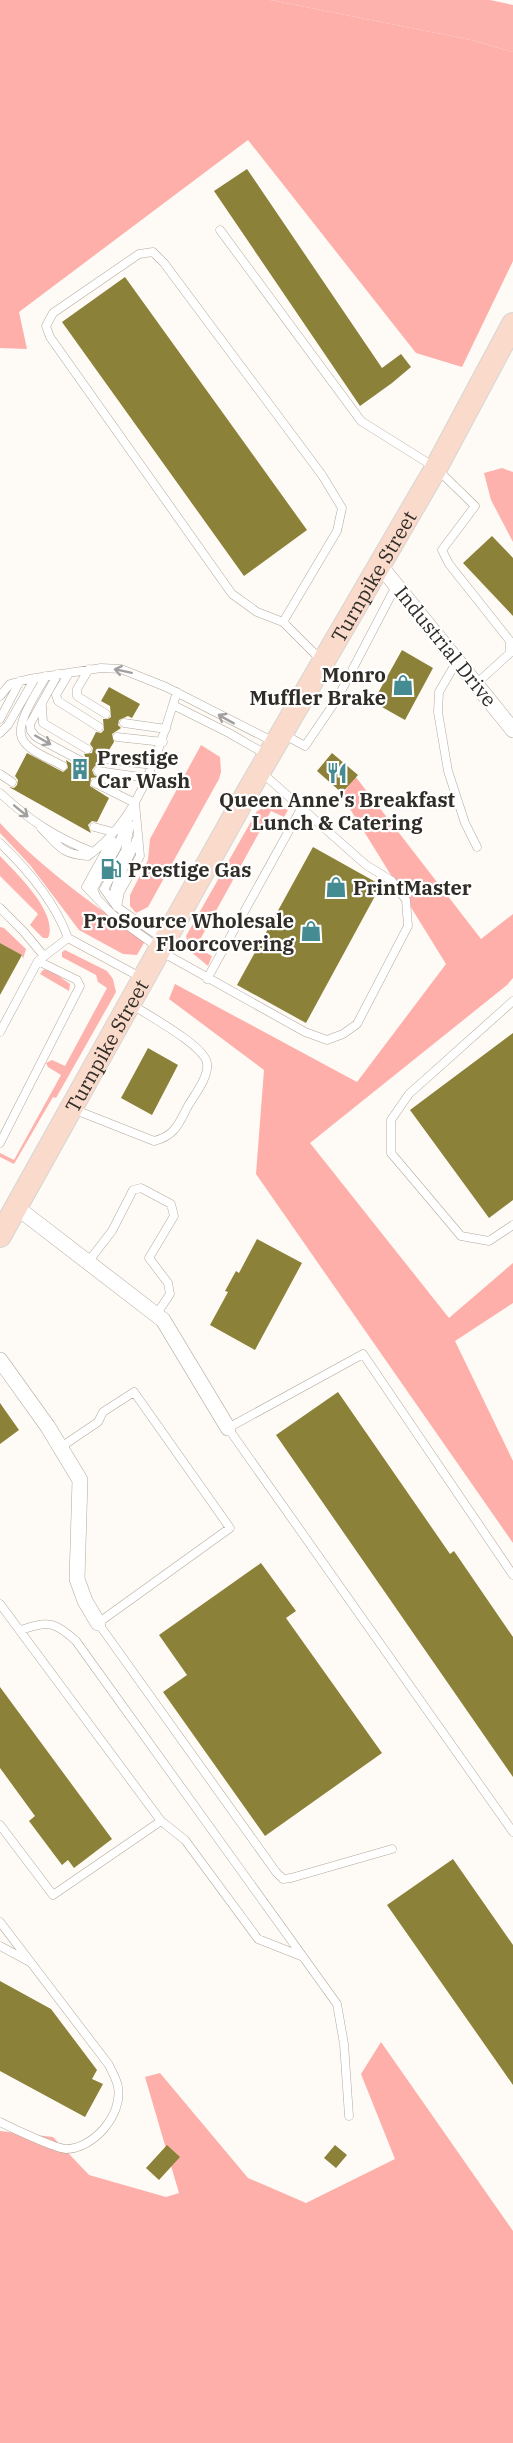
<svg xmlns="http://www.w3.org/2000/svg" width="513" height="2443" viewBox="0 0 513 2443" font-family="'IBM Plex Serif',serif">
  <rect width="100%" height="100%" fill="#fefaf5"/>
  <path fill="#feb2ad" d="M270 0H490L513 5V52L471 40Z
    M502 468 513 472V542L491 500 484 473Z
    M201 745 220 757 221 772 219 779 148 907 136 913 130 906V895L148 860 150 839Z
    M271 804 288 810 284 817 271 811 196 947 212 956 208 966 190 951 186 936 257 811Z
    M0 823C42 869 94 905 145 941L137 955 123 954 79 930 30 865 0 833Z
    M0 856C16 873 59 913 48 938H43L30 925 38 914 0 876Z
    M0 927 4 928 26 949 23 959 22 955 0 943Z
    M65 950 107 971 113 979 116 992 56 1098 53 1097 14 1164 0 1157V1153L14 1160 61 1075 48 1067 46 1063 52 1060 65 1066 107 988 98 982 96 975 62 957V952Z
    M49 969 70 984 69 991 40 974 43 970Z"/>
  <path fill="#feafaa" d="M0 0H270L471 40 513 52V261L462 367 416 353 248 140 19 312 27 349 0 348Z
    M355 776 481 939 513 914V978L507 985 310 1143 449 1318 513 1263V1303L455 1341 513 1461V1543L256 1174 264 1070 169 999 175 984 357 1082 446 964 342 796Z
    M381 2042 513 2231V2443H0V2131L53 2137 89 2175 166 2197 179 2193 145 2077 160 2073 248 2178 306 2203 395 2159 361 2074Z"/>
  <path fill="#8c8138" d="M247 169 382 368 401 354 411 367 392 383 360 406 214 191Z
    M125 277 307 530 244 576 62 322Z
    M492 536 513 558V616L463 563Z
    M402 650 433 668 405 720 373 702Z
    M109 687 140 704 132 718 128 716 119 720 118 725 121 728 112 734 114 742 107 753 100 756 101 765 95 766 92 770 94 775 98 777 91 778 90 786 109 798 97 822 92 821 88 825 91 833 9 787 14 788 17 785 18 780 15 776 27 753 63 772 68 768 66 760 77 767 85 766 87 760 84 754 92 753 93 748 90 744 96 732 101 733 104 730 103 719H108L111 717 110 706 101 701Z
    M332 753 358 775 342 793 317 771Z
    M313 847 381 885 306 1023 237 985Z
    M0 943 22 955 0 995Z
    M513 1033V1200L489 1218 410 1110Z
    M148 1048 178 1065 152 1115 121 1098Z
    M257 1239 302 1263 255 1350 210 1325 228 1292 225 1291 236 1271 239 1273Z
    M338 1392 450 1554 454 1551 513 1637V1777L276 1435Z
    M0 1403 19 1430 0 1444Z
    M261 1563 296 1611 286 1618 382 1753 265 1836 163 1692 187 1675 159 1635Z
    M0 1687 112 1839 74 1868 68 1860 62 1865 29 1821 35 1816 0 1768Z
    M453 1859 513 1945V2085L387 1905Z
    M0 1981 51 2009 97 2070 92 2079 103 2084 85 2117 0 2071Z
    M167 2145 180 2157 159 2180 146 2168Z
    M335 2145 347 2155 336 2168 324 2158Z"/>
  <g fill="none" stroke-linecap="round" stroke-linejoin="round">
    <defs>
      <path id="lane" d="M220 230 361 421 436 468 475 506 442 550 449 564 510 641V653L477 683
        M283 622 337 531 342 508 322 475 164 263 153 252 139 254 53 313 46 326 50 337 232 594 257 612 283 622 321 660
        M457 661 439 692 438 712 448 771 465 823 477 847
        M89 669 77 689V696L106 714
        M69 673 56 695 58 701 99 727
        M58 674 30 724 31 731 36 737 81 761
        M46 676C39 690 13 725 23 740 30 752 51 759 63 766
        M0 696 10 684 29 679 101 668 121 669 166 687 274 742
        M173 705 229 733 267 755
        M42 706 43 723 87 749
        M0 719 20 681
        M124 723 166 729
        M0 733 8 725 35 678
        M283 734 305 746 337 699 396 586
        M117 737 163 742
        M105 759 153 765
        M98 771 147 778
        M0 774 12 782
        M95 783 135 803
        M0 793C29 820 56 838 93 852
        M135 803 140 856 120 892 117 907 163 939
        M94 827 113 832
        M41 828C59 846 61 854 88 856 141 818 158 751 177 692
        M112 840 86 887 113 915 159 948
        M0 843C27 869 55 902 68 938
        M96 896 93 889 116 849 131 813
        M114 900C110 889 132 855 136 840
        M117 907 104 889 125 851 130 825
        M0 908 24 932 44 956
        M160 951 305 1032 327 1040 343 1034 357 1024 408 926 406 900 392 881 366 865 261 772
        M207 979 302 807
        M513 1001 409 1094 391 1120V1153L461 1236 489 1241 513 1225
        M0 1032 38 961
        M73 1109 154 1141C175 1136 179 1123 188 1106 195 1094 209 1077 207 1063 204 1045 147 1015 131 1004
        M0 1143 80 986 77 980 38 961 68 938 142 978
        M88 1262 112 1231 133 1190 141 1188 171 1204 174 1216 149 1258 168 1283 170 1294 156 1315
        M61 1447 98 1422 103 1412 134 1392 230 1528 98 1623 276 1872 283 1879 291 1878 392 1849
        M513 1575 363 1354 228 1428 513 1832
        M0 1604 161 1821 185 1840 258 1939 301 1956
        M21 1630C48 1621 54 1621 76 1641L337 2004 344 2044 349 2116
        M0 1825 53 1895 161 1821
        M0 1922 109 2065C112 2072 117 2080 118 2087 123 2115 93 2149 66 2149 54 2148 12 2128 0 2122
        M0 1946 28 1961"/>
      <path id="street" d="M378 563 513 730
        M15 1206 163 1320 228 1428
        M0 1360 48 1427 80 1480 77 1579 85 1601 98 1623"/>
      <g id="primary">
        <path id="s1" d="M0 1236 247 793 436 468 513 324"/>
      </g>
    </defs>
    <use href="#lane" stroke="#b3a99d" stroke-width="9"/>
    <use href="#street" stroke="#b3a99d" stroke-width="16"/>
    <use href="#primary" stroke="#d6d5d4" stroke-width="24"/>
    <use href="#lane" stroke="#fff" stroke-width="8"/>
    <use href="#street" stroke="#fff" stroke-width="15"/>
    <use href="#primary" stroke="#fadbcb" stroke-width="22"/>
  </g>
  <defs><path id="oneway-shaft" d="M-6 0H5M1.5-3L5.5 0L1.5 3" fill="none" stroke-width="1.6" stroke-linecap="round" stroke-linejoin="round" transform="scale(1.5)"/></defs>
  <g stroke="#a2a09e">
    <use href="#oneway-shaft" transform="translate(123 671) rotate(-168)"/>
    <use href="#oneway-shaft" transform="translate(226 719) rotate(-151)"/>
    <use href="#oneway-shaft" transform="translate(43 740) rotate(30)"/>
    <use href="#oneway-shaft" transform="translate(21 811) rotate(39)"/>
  </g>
  <defs>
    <symbol id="shop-bare" viewBox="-9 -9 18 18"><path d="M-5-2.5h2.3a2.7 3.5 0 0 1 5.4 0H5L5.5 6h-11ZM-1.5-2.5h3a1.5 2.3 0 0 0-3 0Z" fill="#448b92" stroke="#fff" stroke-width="2.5" paint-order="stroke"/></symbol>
    <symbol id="building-bare" viewBox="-9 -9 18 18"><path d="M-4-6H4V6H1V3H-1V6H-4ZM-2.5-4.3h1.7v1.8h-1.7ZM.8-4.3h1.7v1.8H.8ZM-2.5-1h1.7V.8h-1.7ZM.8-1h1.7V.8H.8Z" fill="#448b92" stroke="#fff" stroke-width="2.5" paint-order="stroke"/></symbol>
    <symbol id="restaurant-bare" viewBox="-9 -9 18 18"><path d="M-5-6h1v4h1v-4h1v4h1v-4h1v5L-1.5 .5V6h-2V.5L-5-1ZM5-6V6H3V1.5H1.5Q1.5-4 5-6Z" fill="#448b92" stroke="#fff" stroke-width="2.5" paint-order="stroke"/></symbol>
    <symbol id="fuel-bare" viewBox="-9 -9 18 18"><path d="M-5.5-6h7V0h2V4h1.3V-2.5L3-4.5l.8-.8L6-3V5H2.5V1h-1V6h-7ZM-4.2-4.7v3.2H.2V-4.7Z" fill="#448b92" stroke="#fff" stroke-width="2.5" paint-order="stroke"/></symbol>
  </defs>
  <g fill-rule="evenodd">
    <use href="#shop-bare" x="388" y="670" width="30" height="30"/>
    <use href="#building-bare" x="65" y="754" width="30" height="30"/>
    <use href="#restaurant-bare" x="322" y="758" width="30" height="30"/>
    <use href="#fuel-bare" x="96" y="854" width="30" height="30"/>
    <use href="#shop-bare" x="321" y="872" width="30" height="30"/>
    <use href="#shop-bare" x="296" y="916" width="30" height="30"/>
  </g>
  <g text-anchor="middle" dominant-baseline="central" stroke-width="4.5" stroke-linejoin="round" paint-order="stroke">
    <g font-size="20" fill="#302c27" stroke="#fff">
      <text stroke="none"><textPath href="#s1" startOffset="758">Turnpike Street</textPath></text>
      <text transform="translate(446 646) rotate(51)">Industrial Drive</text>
      <text stroke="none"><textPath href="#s1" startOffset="218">Turnpike Street</textPath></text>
    </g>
    <g font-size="20" font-weight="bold" fill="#302c27" stroke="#fff" text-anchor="start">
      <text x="386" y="674" text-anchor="end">Monro<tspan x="386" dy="23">Muffler Brake</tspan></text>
      <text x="97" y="757">Prestige<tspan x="97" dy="23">Car Wash</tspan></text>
      <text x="337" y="799" text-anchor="middle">Queen Anne's Breakfast<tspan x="337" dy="23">Lunch &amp; Catering</tspan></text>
      <text x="128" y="869">Prestige Gas</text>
      <text x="353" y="887">PrintMaster</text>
      <text x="294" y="920" text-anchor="end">ProSource Wholesale<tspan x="294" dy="23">Floorcovering</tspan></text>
    </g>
  </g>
</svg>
